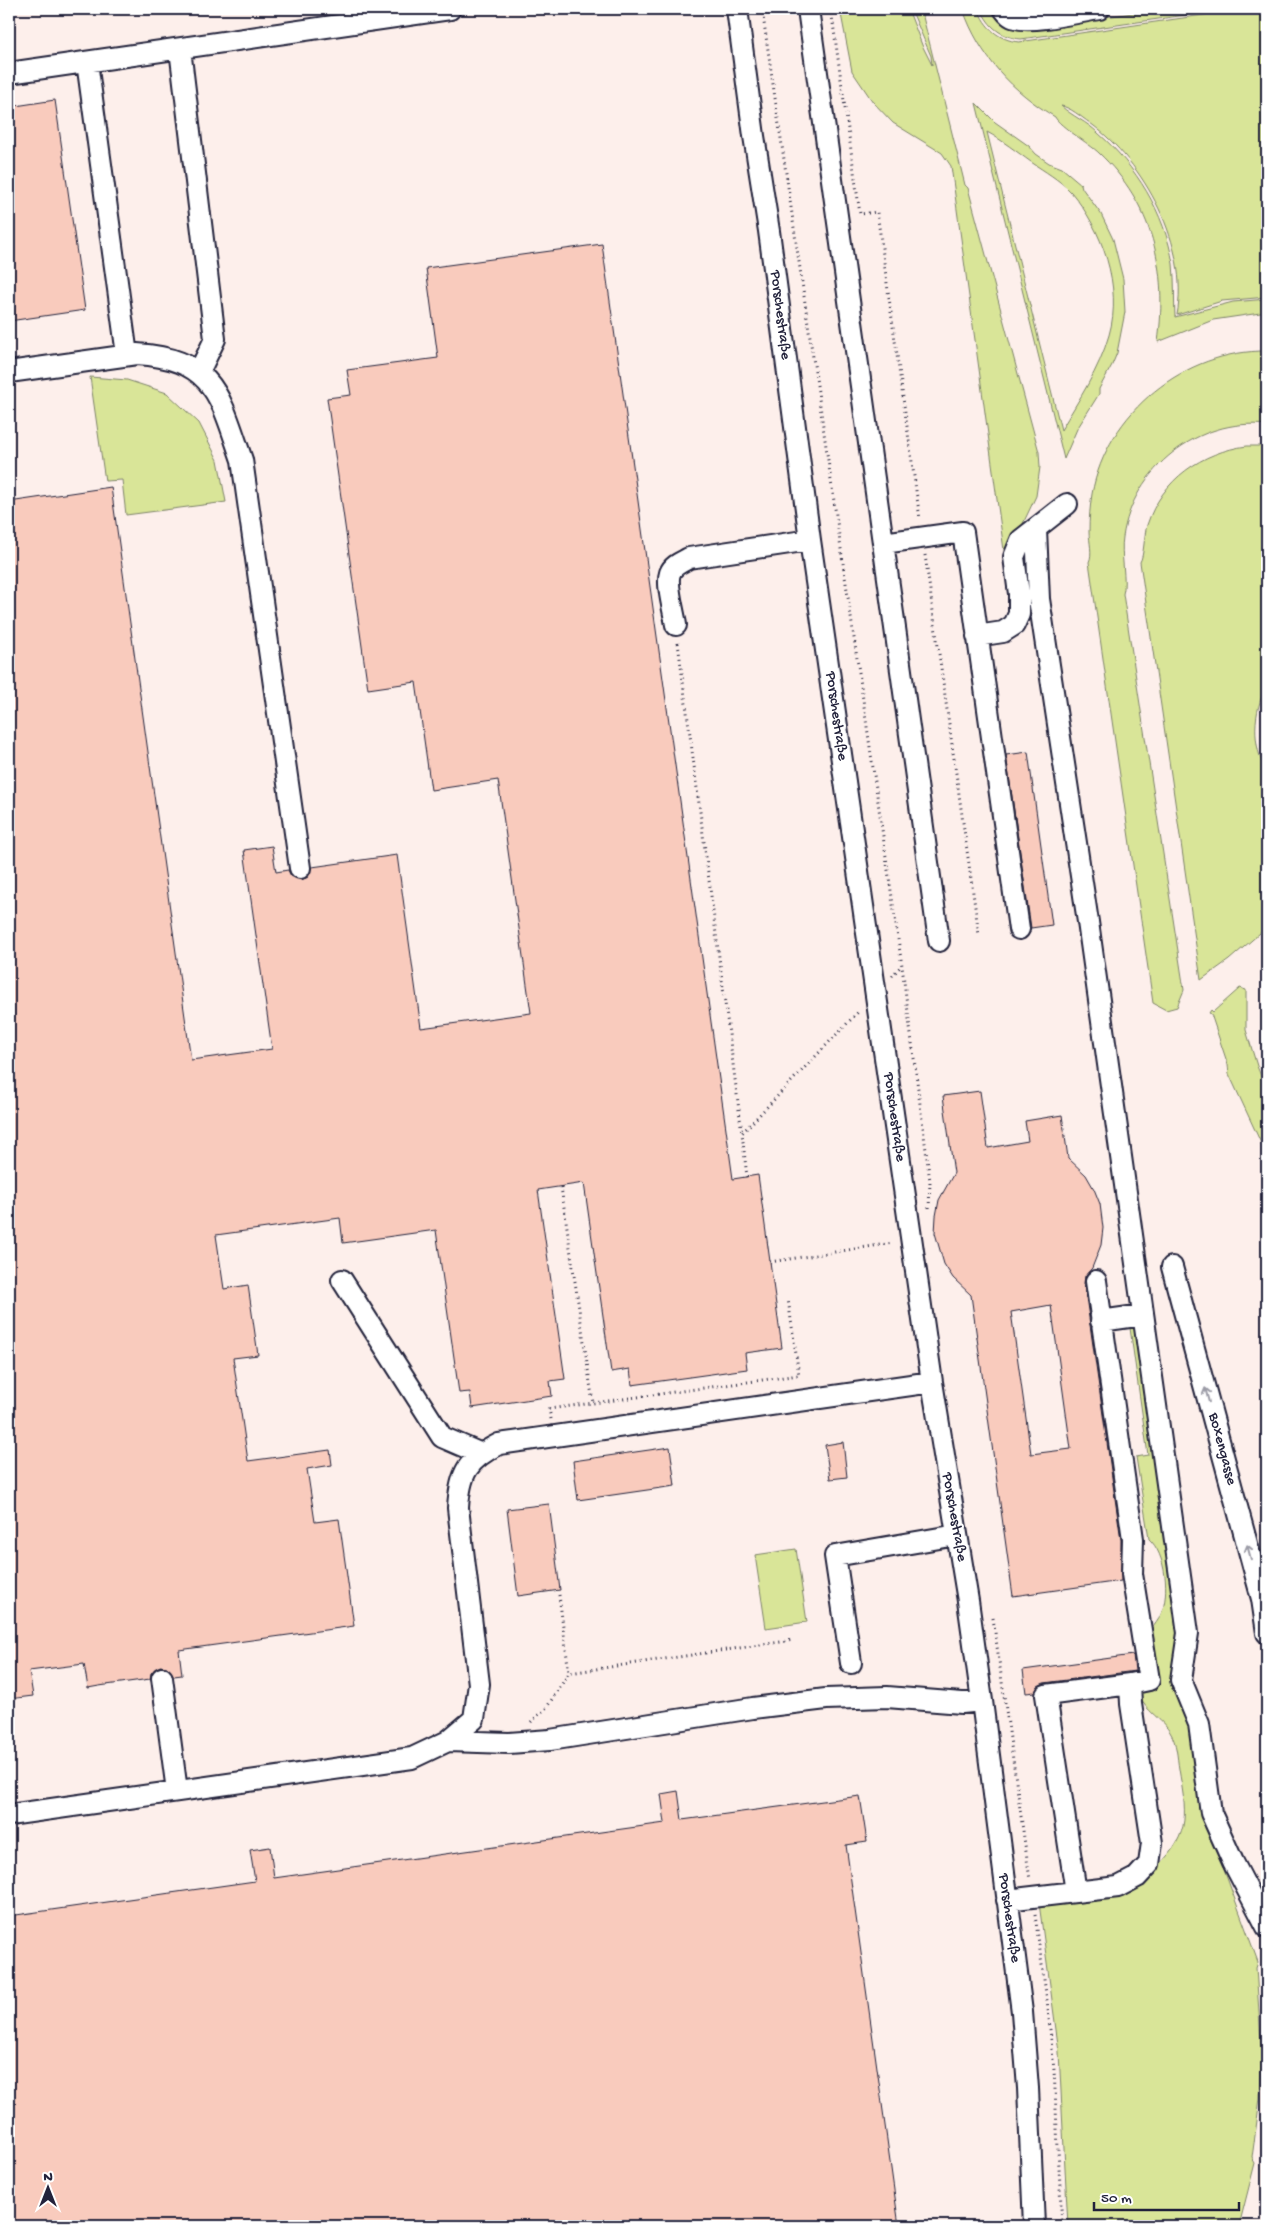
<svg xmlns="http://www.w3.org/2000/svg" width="1276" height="2235" viewBox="0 0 1276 2235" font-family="'Gochi Hand',sans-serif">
  <rect width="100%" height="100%" fill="#fff"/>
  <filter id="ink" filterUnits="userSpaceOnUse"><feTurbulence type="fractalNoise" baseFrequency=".02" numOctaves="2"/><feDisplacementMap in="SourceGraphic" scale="10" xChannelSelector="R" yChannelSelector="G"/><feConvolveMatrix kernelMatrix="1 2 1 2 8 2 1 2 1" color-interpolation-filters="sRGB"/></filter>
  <g filter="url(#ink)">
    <path fill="#fdefeb" d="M9 9H1267V2226H9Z"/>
    <path fill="#d9e598" stroke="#7e846a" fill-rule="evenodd" d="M840 9H908L922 45 932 65 931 56 911 9H921L965 185 968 188 1039 452 1040 467 1036 496 1011 549 1007 572 951 166 942 153 893 123 873 102 852 71Z
      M963 9H978C985 27 998 40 1019 42L1244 9H1267V297L1222 301 1177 315C1190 247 1144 162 1090 123 1081 117 1070 107 1061 106 1072 116 1087 122 1098 133 1136 166 1165 213 1173 264 1175 282 1174 300 1175 317L1233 302 1267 299V312L1213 320 1158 342C1168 270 1153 204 1099 153 1090 144 1059 126 1055 117 1013 92 979 56 963 9Z
      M981 9H992C999 23 1008 28 1023 29L1160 9H1227L1021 39C1001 37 989 27 981 9Z
      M976 103 995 122 1029 146 1036 154 1049 163 1062 168 1081 184 1082 188 1101 214 1113 239 1123 279 1125 312 1117 353 1112 365 1099 389V394L1077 429 1064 459ZM987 132C1002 140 1017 152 1031 162 1044 171 1060 180 1071 192 1102 229 1123 287 1109 335 1099 370 1079 399 1061 430Z
      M1267 351V425C1198 417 1133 469 1123 537 1120 554 1127 581 1123 594L1184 990 1177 1007 1166 1010 1153 1003 1089 562C1093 554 1089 541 1089 532 1089 519 1090 506 1092 494 1107 412 1185 350 1267 351Z
      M90 377 127 380 167 393 199 423 218 460 226 502 126 515 122 480 105 481Z
      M1247 446H1267V686C1253 710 1251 746 1267 771V927L1229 960 1201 980 1140 562C1144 556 1144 535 1147 525 1162 479 1202 452 1247 446Z
      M1240 988 1246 990V1030L1257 1066 1267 1091V1156L1229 1074 1228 1065 1211 1014 1209 1013 1211 1010 1213 1012Z
      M1130 1328 1136 1329 1192 1720 1211 1824 1220 1859 1258 1962 1256 1968 1262 2056 1260 2098 1252 2158 1255 2163 1239 2226H1068L1059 2052 1039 1903 1158 1866C1192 1832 1186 1812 1179 1769 1177 1757 1177 1743 1170 1732 1158 1714 1138 1708 1137 1684 1136 1665 1142 1647 1151 1630 1154 1625 1159 1620 1161 1614 1170 1594 1166 1554 1149 1539L1136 1457 1148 1455Z
      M796 1549 807 1622 766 1628 755 1555Z"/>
    <path fill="#f9cbbd" stroke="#22223b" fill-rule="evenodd" d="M55 100 85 310 9 321V107Z
      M602 244 733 1179 758 1175 782 1348 745 1353 747 1369 632 1385 630 1369 611 1372 584 1183 538 1190 565 1379 550 1381 552 1396 472 1408 470 1392 459 1393 436 1230 343 1243 340 1218 216 1235 224 1289 248 1285 258 1355 233 1358 248 1461 330 1450 332 1465 307 1469 315 1522 339 1519 354 1626 179 1650 182 1675 174 1676 167 1667 160 1666 151 1673 150 1679 99 1686 88 1688 84 1664 29 1671 33 1696 9 1699V502L111 487 191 1060 272 1049 244 850 272 846 276 872 288 870 291 876 301 880 308 877 312 867 397 855 421 1028 531 1013 498 780 431 790 416 682 368 689 327 398 351 395 347 370 438 358 426 268Z
      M1028 752 1052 925 1031 928 1006 755Z
      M980 1091 988 1148 1028 1141 1025 1121 1062 1115 1068 1158 1086 1175 1094 1189 1100 1204 1103 1228 1101 1245 1092 1268 1085 1276 1084 1283 1121 1540V1581L1013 1596 971 1295 953 1278 944 1264 935 1233 936 1216 939 1200 954 1173 943 1096ZM1051 1305 1071 1449 1031 1454 1011 1312Z
      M843 1442 847 1477 830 1479 825 1445Z
      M670 1447 675 1486 578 1500 573 1461Z
      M549 1504 560 1590 518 1596 507 1509Z
      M1133 1655 1135 1671 1044 1683 1038 1686 1035 1692 1026 1693 1023 1670Z
      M678 1791 682 1820 860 1796 867 1842 846 1845 899 2226H9V1916L255 1881 250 1850 270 1847 274 1878 665 1823 661 1794Z"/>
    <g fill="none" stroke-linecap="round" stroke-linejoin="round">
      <defs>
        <path id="minor" d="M737 9 754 136 769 231 810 540 932 1382 968 1601 982 1701 1022 2012 1028 2088 1034 2226
          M808 9 939 941
          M1004 9C1007 13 1010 17 1016 18 1034 23 1079 12 1099 9
          M180 49 215 339 199 372
          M87 62 127 355
          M9 73 450 9
          M9 372 137 354C215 359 220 397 242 460L300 868
          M1036 529 1039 599 1088 922 1188 1633 1181 1680 1199 1724 1211 1813 1233 1862 1267 1927
          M883 543 963 532 1019 929
          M676 625C674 612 666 584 670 573 673 565 682 562 689 558L810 540
          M977 636 1003 632 1014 625 1019 614V594L1014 557 1021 540 1067 504
          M1172 1267 1262 1599 1267 1633
          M342 1280 442 1437 479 1453
          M1101 1321 1143 1315
          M851 1663 835 1556 957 1535
          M162 1678 177 1791
          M448 1741 509 1743 550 1740 753 1708 826 1699 887 1697 962 1703 982 1701
          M9 1815 412 1758 448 1741 474 1719 479 1684 458 1508C460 1473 467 1460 499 1444L932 1382
          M1076 1892 1046 1695 1130 1684
          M1007 1900 1118 1887 1137 1877 1149 1864 1152 1843 1131 1704 1130 1684 1149 1680 1132 1574 1133 1539 1096 1281"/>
      </defs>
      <use href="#minor" stroke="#22223b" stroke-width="24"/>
      <path stroke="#22223b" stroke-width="3" stroke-dasharray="1 4" stroke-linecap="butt" d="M762 9 902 966 930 1181 929 1211
        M831 9 860 214 877 212 920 519
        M925 555 979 935
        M678 643 742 1133
        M892 976 901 966
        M747 1177 742 1133 860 1010
        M561 1187 593 1403
        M770 1262 893 1243
        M551 1419 549 1409 799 1375 788 1299
        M559 1595 569 1673
        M993 1618 1030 1880
        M531 1722 547 1707 569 1673 794 1640
        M1035 1915 1048 2008 1054 2070 1062 2226"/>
      <use href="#minor" stroke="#fff" stroke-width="20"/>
    </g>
    <defs><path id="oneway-shaft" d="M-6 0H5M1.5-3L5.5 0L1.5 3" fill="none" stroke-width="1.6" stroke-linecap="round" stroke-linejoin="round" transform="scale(1.25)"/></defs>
    <g stroke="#9c9ca7">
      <use href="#oneway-shaft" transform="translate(1207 1395) rotate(-105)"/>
      <use href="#oneway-shaft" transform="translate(1249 1552) rotate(-105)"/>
    </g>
  </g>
  <g text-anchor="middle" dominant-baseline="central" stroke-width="4" stroke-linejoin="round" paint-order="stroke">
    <g font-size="15" fill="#22223b" stroke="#fff">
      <text transform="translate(780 315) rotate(83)">Porschestraße</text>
      <text transform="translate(836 716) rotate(82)">Porschestraße</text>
      <text transform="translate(894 1117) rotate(82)">Porschestraße</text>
      <text transform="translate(1222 1449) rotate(75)">Boxengasse</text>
      <text transform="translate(954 1517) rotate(80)">Porschestraße</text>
      <text transform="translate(1009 1918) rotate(82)">Porschestraße</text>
    </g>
  </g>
  <rect width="1276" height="2235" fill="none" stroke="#fff" stroke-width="30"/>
  <rect x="15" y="15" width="1246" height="2205" fill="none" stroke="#22223b" stroke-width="2" filter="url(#ink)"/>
  <g transform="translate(48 2188)" stroke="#ffffff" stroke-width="4" paint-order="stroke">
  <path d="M0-4L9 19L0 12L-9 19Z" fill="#22223b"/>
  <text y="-8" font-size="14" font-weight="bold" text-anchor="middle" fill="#22223b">N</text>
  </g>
  <path d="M1094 2202v8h145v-8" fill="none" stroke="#22223b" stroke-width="2.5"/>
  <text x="1101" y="2202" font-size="15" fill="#22223b" stroke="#ffffff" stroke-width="4" paint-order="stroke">50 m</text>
</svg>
